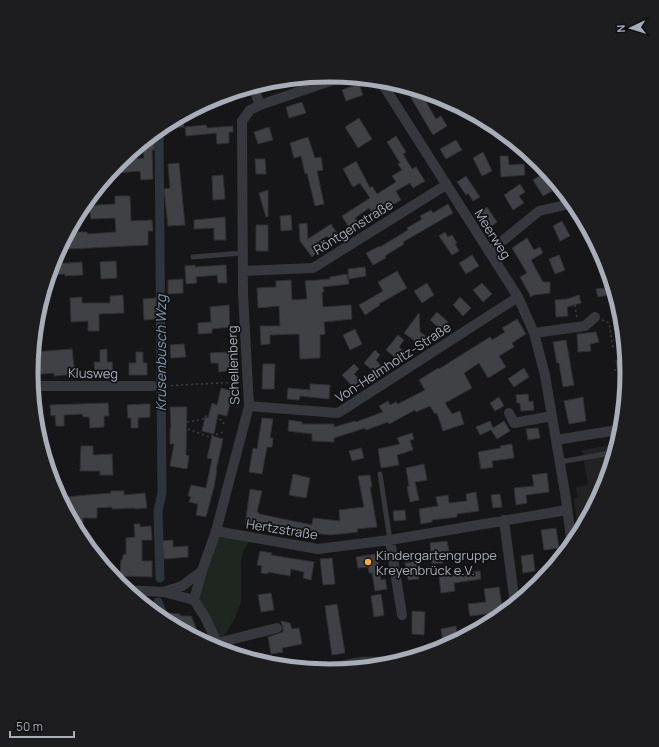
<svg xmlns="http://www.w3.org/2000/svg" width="659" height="747" viewBox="0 0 659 747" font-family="Manrope,sans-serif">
  <rect width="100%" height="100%" fill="#161618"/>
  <path fill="#222225" d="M619 444 605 488 579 537 574 499 578 497 576 487 588 485 582 450Z
    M400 662 388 666 329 672 322 671 362 663Z"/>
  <path fill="#1e261f" d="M218 533 251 539 243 551 241 564V602L235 618 222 639 219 640 199 599Z"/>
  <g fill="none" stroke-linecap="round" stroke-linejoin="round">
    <path stroke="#2c353c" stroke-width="2.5" d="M300 669 362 658H416"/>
    <path stroke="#2c353c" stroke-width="9" d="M159 129 162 493 158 511 160 578
      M158 602 164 617V622"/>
  </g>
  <path fill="#404145" stroke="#303034" d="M359 84 363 95 346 101 342 90Z
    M404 86 426 92 430 100 426 102 436 119 441 116 447 126 433 135Z
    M302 102 306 113 289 118 286 107Z
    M183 115 184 127 160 129 164 125Z
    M359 118 372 139 358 148 345 127Z
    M206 125 207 128 233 126V132H229V143L217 144 216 133 186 136 185 127Z
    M269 127 273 140 258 144 254 132Z
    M154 133 155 150H152L153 179 141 180 140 171 118 173 117 164 124 158H128V159L144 158 143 143Z
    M396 136 406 152 403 154 412 169 416 167 425 181 413 188 410 183 396 191 401 200 374 216 369 208 355 218 360 225 351 231 342 216 370 198 360 183 353 187 343 169 356 161 370 188 372 186 377 194 396 182 392 176 402 170 398 164 400 163 387 142Z
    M308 137 315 158 321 157 323 170 317 171 324 204 315 206 307 173 305 174 301 156 294 158 290 143Z
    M456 140 462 150 446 159 440 149Z
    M483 152 492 171 482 176 473 158Z
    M500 156H508L509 165 524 164 525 175 501 177Z
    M255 159H265L266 174H256Z
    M179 163 185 225 168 226 164 189 170 188 168 164Z
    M547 171 555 179 547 184 552 191 543 196 533 180Z
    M223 175 225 199 213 200 212 176Z
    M466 176 480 197 473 201 468 193 466 195 457 182Z
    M520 184 525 192 519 196 524 203 513 210 504 195Z
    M268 190V216L266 217 259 193Z
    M115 196H130L131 221 152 220 153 231H148V245L69 249 68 232H87L88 234 116 232 115 218 91 219 90 212 78 213 83 206 115 204Z
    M448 204 453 213 403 242 404 244 385 256 386 258 373 265 366 253 380 246V247L408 230 407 228 422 219 420 216 431 210 433 213Z
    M487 207 497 222 489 228 480 213V212Z
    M291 215 292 230 281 231 280 216Z
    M225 217 226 240H214V228L194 229V220Z
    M562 221 570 236 560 241 553 226Z
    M307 223 308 239 331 224 340 238 332 243 327 236 314 245 318 251 312 257 300 241 299 224Z
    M256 225H268V251H256Z
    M445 232 448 237 452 235 457 243 455 244 459 251 452 255 439 236Z
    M527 238 534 250 540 247 543 253 531 260 543 282H550V293L534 295 531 297 520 277 527 273 512 248Z
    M472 255 479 266 466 274 459 263Z
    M559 255 565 270 555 274 549 259Z
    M116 261 117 278 101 279 100 262Z
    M82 262 83 275 65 276V274L49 275 52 264Z
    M195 265V267L226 265 227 283H218L217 275 196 277 197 283 186 284 185 266Z
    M365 267 366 276 349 279 348 269Z
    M397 271 407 288 379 304 380 305 365 315 359 305 383 291 378 282Z
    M347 274 349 284 323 287 324 292H322L323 307 351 305 352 319 324 322 325 334 320 335V358L300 359 299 334 270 335V344L261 345 260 326H280L279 306 258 308 257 288 276 287V281L291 280 292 300 307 299 305 281 330 279V277Z
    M183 279V293L168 294V280Z
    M427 283 434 295 422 303 414 291Z
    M482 283 492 294 483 302 473 290Z
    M607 288 608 295 598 297 596 289Z
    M123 295 124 313 99 314V331H88V321L71 322 70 298 82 297V303H110V296Z
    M579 295 581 303 567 307 568 316 556 317 555 300 567 299Z
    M460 297 471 308 463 316 453 305Z
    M156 298 157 319 144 320 143 299Z
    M618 302 622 315 624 332 616 333 611 304Z
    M229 305 230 327 212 329V333L198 334V323L211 322 210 307Z
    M437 312 448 322 441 330 430 320Z
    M419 313 420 332 427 337 421 345 404 333Z
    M517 319 526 334 512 343 514 347 499 356 506 367 488 378 479 363 464 373 472 388 445 403 452 414 460 411 464 424 443 431 437 413 435 414 430 406 416 412 415 410 389 424 388 422 366 430 365 428 334 438V442L312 441V434L288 431 289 420 302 422V424H334V427L355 421 356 422 383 412 379 406 388 401 390 405 396 402 398 404 425 390 419 380 438 368 439 369 490 337 492 340 505 332 502 328Z
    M355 329 362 344 350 350 343 335Z
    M596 332 599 342 590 344 591 351 578 352 577 334Z
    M398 335 404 340 399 347 405 352 398 360 386 350Z
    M566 340 574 385 563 387 559 363H557L553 342Z
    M184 344 186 357 171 358 170 345Z
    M72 349 75 374 54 376V373L31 375 33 352Z
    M107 349V362H112L113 375H95L94 362H100V350Z
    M375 350 380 355 376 360 381 366 375 373 364 363Z
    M136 352H143V363H147V375H129V363H136Z
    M230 352 232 370 219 372 218 363H211L210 353Z
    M627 359 628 374 625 404H622L616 360Z
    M263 364H275L274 389H262Z
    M354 364 359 369 354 374 360 380 353 387 342 375Z
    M524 368 529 377 514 387 508 379Z
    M310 384 330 385 329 399 300 396 299 400 287 399 288 388 310 390Z
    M221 388 233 391 227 416 218 414 214 434 202 431 205 417 208 418 212 403 217 405Z
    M528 394 529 402 533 401 534 410 521 411 520 403H517L516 395Z
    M499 397 504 406 495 411 490 403Z
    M583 397 586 421 569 424 564 401Z
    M108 403 109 416H104V427L90 428 89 417H83L82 414 64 415V426H56L55 415 51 416 50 405Z
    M144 404H150V417L138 418V428H131V418H128L127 405Z
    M170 407H187L186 455 189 456 187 469 170 466 174 444H170V428H171Z
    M262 418 273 419 270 438H273L272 447H267L262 474 249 472 253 448 257 449Z
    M490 421 493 428 504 421 510 431 497 439 491 430 480 435 476 427Z
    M538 428 540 438 528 440 526 429Z
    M412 433 414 439 410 440 413 450 397 455 399 465 381 468 378 449 400 444 397 438Z
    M212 436 223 439 216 470H217L214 487 206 517 196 515 198 504 189 502 191 497 188 496 191 485 206 488 212 459 207 458Z
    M512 444 514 458 492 461 493 467 481 469 478 452 501 448 500 446Z
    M81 446H93V455L112 454 113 475H100V471H80Z
    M361 448 364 458 352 461 349 451Z
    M424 464 427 480 415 482 419 500 410 502 407 487 409 486 406 468Z
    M547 473 549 492 526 495 527 503 516 505 514 488 534 486 532 475Z
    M293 474 310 478 306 498 289 495Z
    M370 475 372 487H370L377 527 357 529 358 532 331 535 301 532V535L245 525 250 489 262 491 257 512 259 513V514L312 525 313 518 340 521 339 510 364 507 358 476Z
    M111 491H124V495L145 493 147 508 135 509V508L112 509V507L97 508V518H83V541L65 509 64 497 111 493Z
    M476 492 479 511 457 514V517L432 520V522L421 524 419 509 438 506 436 497 448 495 449 503 467 501 466 494Z
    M500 494 502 507 493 508 491 495Z
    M405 510 406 520 394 521 393 511Z
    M134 524H140V527L151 526 152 540H142V561H152V577L120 576 121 560H122L123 555 126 554V538L135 537Z
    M556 528 559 548 544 550 541 530Z
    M173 540V547L188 546V557L164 559 162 541Z
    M447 541 449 551 441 552 443 563 432 564 430 543Z
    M260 551 272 553 271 555 314 562 311 580 303 578 304 572 291 569 290 576 268 572V574L261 573 262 566 257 565Z
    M377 554 381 580 385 579 387 589 375 591 372 573H369L368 567 358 568 356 557Z
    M533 554 535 571 523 573 521 556Z
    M332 558 335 584 323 585 320 559Z
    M416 561 419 579 408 580 405 563Z
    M480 571 481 579 454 583 455 591 441 593 439 577Z
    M499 587 503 612 470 616 468 604 486 602 484 589Z
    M271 593 274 610 261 612 258 595Z
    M381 594 384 615 374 617 371 596Z
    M337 604 345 653 332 655 325 606Z
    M412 611 425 612 424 635 412 634Z
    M169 613 180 614V616H191L202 642 190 636 188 630 183 632 169 624Z
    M281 621 290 623 292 629 299 628 302 644 282 648 283 652 271 654 268 637 283 632V627Z
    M456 626 458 639 443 642 441 629Z"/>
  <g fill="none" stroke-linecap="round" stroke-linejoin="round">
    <path stroke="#3d3f44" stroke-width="1.5" stroke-dasharray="2 3" stroke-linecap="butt" d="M575 305 577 319
      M602 320 609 323 613 347 620 346
      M614 370H618
      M161 386 239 382
      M618 397H621
      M187 422 203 419 205 416 215 417 223 421 224 426
      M188 429 209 437 223 432"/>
    <path stroke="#37383d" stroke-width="5" d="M193 257 243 253
      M560 462 616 452
      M380 474 390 540"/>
    <path stroke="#37383d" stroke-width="10" d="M380 80 518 297 534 333 545 375 566 499 572 546
      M253 86 260 105
      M489 252 539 211 574 203
      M243 271 313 268 446 185
      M534 333 585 326 595 317
      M32 386H153
      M249 406 338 413 518 297
      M509 413 514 423 552 416
      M556 440 623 429
      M504 520 514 596 513 604
      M216 531 318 549 390 540 567 510
      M390 540 402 615
      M125 590 164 592 194 600
      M166 591 182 586 202 571
      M217 643 277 628
      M221 651 205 617 194 600 202 571 216 531 249 406 243 293 242 121 250 110 260 105 345 76"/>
  </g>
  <circle fill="#f2b134" stroke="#111113" stroke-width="1.5" cx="368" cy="562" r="4"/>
  <g text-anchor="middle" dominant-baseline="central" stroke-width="3.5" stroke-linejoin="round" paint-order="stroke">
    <g font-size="13" fill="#a8adb8" stroke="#111113">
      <text transform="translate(353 227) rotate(-32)">Röntgenstraße</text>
      <text transform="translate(493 234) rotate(58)">Meerweg</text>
      <text transform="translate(393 362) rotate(-33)">Von-Helmholtz-Straße</text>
      <text transform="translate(233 365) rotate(-92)">Schellenberg</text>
      <text transform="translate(93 373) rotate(1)">Klusweg</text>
      <text transform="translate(282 529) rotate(9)">Hertzstraße</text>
    </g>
    <g font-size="13" fill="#a8adb8" stroke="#111113" text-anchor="start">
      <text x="376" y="555">Kindergartengruppe<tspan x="376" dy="15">Kreyenbrück e.V.</tspan></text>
    </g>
    <g font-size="14" font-style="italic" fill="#7f9bb3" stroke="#111113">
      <text transform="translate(160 353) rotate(-90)">Krusenbusch Wzg</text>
    </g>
  </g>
  <path d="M0 0H659V747H0ZM38 373a291 291 0 1 1 582 0a291 291 0 1 1-582 0Z" fill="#1d1d20" fill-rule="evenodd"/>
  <path fill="none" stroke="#a8adb8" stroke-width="5" d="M38 373a291 291 0 1 1 582 0a291 291 0 1 1-582 0Z"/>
  <g transform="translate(631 28) rotate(266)" stroke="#111113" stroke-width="3" paint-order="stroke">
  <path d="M0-3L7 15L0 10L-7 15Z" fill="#a8adb8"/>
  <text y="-6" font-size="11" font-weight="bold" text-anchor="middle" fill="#a8adb8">N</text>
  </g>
  <path d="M10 731v6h64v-6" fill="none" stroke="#a8adb8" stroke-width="2"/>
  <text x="16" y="731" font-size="12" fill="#a8adb8" stroke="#111113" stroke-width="3" paint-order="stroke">50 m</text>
</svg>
